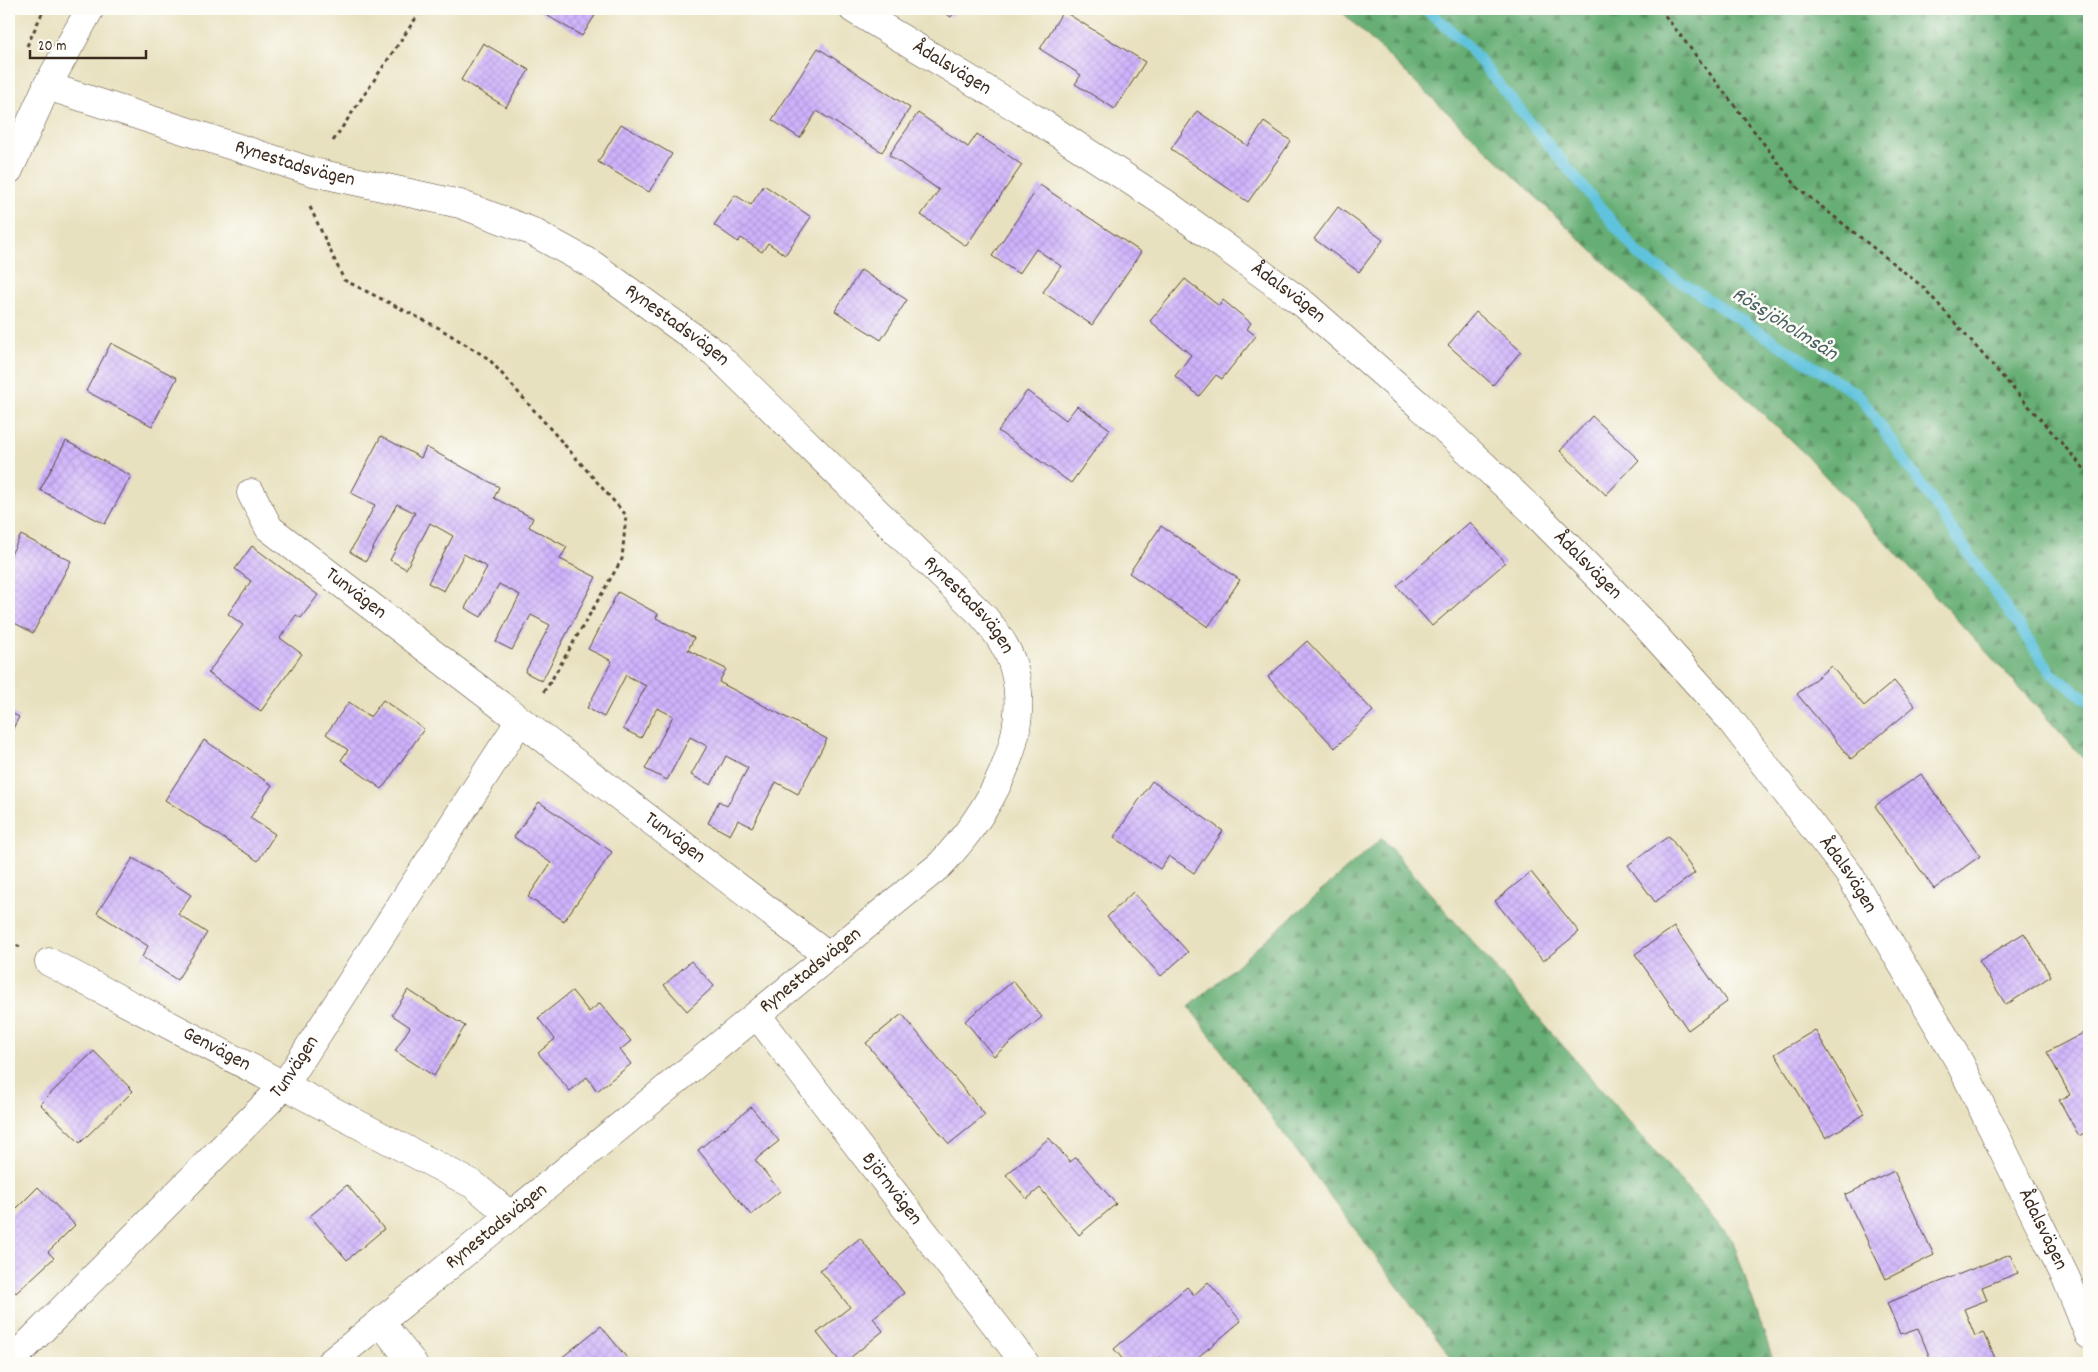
<svg xmlns="http://www.w3.org/2000/svg" width="2098" height="1372" viewBox="0 0 2098 1372" font-family="Dekko,sans-serif">
  <defs>
    <pattern id="forest-firs" width="22" height="20" patternUnits="userSpaceOnUse" patternTransform="scale(1.25)"><rect width="22" height="20" fill="#66ae75"/><path d="M5 1l3.5 6h-7zM16 11l3.5 6h-7z" fill="#558e5f"/></pattern>
    <pattern id="building-cross-hatch" width="8" height="8" patternUnits="userSpaceOnUse" patternTransform="scale(1.25)"><rect width="8" height="8" fill="#ceb2fc"/><path d="M0 0l8 8M0 8l8-8" fill="none" stroke="#b299d8"/></pattern>
  </defs>
  <rect width="100%" height="100%" fill="#fdfcf7"/>
  <filter id="ink" filterUnits="userSpaceOnUse"><feTurbulence type="fractalNoise" baseFrequency=".02" numOctaves="2"/><feDisplacementMap in="SourceGraphic" scale="10" xChannelSelector="R" yChannelSelector="G"/><feConvolveMatrix kernelMatrix="1 2 1 2 8 2 1 2 1" color-interpolation-filters="sRGB"/></filter>
  <filter id="wash" filterUnits="userSpaceOnUse"><feTurbulence type="fractalNoise" baseFrequency=".0096" numOctaves="4" result="noise"/><feDisplacementMap in="SourceGraphic" scale="20" xChannelSelector="R" yChannelSelector="G"/><feGaussianBlur stdDeviation="1.12" result="paint"/><feColorMatrix in="noise" values="0 0 0 0 0 0 0 0 0 0 0 0 0 0 0 0 0 1.4 0 .05"/><feComposite in="paint" operator="in"/></filter>
  <g filter="url(#wash)">
    <rect width="100%" height="100%" fill="#e8e1bf"/>
    <path fill="url(#forest-firs)" stroke="#506c4a" d="M1339 9H2089V764L1807 456Z
      M1382 838 1733 1241 1774 1363H1455L1189 1007Z"/>
    <g fill="none" stroke-linecap="round" stroke-linejoin="round">
      <path stroke="#60c3de" stroke-width="11" d="M1426 9 1466 44 1640 256 1860 396 2052 674 2089 701"/>
    </g>
    <g id="blocks">
      <path fill="url(#building-cross-hatch)" d="M536 9H599L582 36Z
        M937 9H956L951 17Z
        M1063 11 1145 62 1115 109 1075 84 1081 75 1040 49Z
        M483 43 529 70 506 107 461 80Z
        M818 48 910 108 882 152 817 111 800 138 772 120Z
        M1197 111 1248 146 1264 122 1291 141 1248 202 1171 149Z
        M918 113 968 147 977 134 1022 165 966 246 921 215 939 190 889 155Z
        M621 124 672 154 649 192 598 162Z
        M764 185 811 217 785 255 768 243 762 252 741 238 738 242 714 225 735 195 751 205Z
        M1040 185 1141 252 1092 325 1043 292 1061 266 1036 249 1019 274 992 256Z
        M1338 207 1383 240 1359 272 1314 239Z
        M861 270 907 300 881 340 835 311Z
        M1185 279 1219 306 1223 300 1251 323 1247 329 1256 336 1222 379 1216 375 1199 396 1175 376 1191 355 1150 321Z
        M1476 312 1521 351 1493 385 1448 345Z
        M111 343 177 378 152 426 86 391Z
        M1027 391 1066 420 1077 406 1110 429 1071 483 998 431Z
        M1592 416 1639 460 1606 495 1560 451Z
        M381 436 421 458 426 447 499 487 494 498 533 518 529 527 567 547 560 559 596 577 542 681 525 672 550 625 531 615 512 650 496 642 520 595 499 584 481 617 465 608 487 567 464 554 444 591 428 583 453 536 430 523 406 569 390 560 415 513 397 504 366 561 350 552 375 505 351 493Z
        M66 441 131 476 105 524 40 490Z
        M1470 522 1505 563 1432 626 1397 586Z
        M1161 526 1240 580 1208 627 1129 573Z
        M21 535 71 561 33 633 9 620V558Z
        M252 546 318 595 301 618 296 615 280 638 302 654 261 711 208 673 243 625 228 614 251 581 235 569Z
        M618 592 658 614 656 618 694 638 688 650 726 669 719 682 827 739 798 794 776 782 752 827 738 820 730 835 708 823 719 801 727 806 748 768 726 756 711 785 691 775 707 746 690 737 667 780 645 769 673 716 657 708 641 738 623 729 646 686 626 675 604 717 587 708 612 661 588 649Z
        M1307 641 1373 711 1335 748 1268 677Z
        M1831 666 1864 706 1894 681 1915 706 1851 759 1797 694Z
        M383 700 424 729 382 789 341 760 348 750 326 734 349 702 370 717Z
        M9 712 19 717 9 736Z
        M204 740 272 785 250 818 275 834 258 861 165 800Z
        M1921 774 1980 856 1934 889 1875 806Z
        M1152 781 1223 831 1194 873 1169 856 1160 869 1114 837Z
        M539 802 612 852 564 921 528 897 551 863 514 837Z
        M1669 836 1695 873 1655 902 1628 865Z
        M133 858 191 895 178 914 207 933 177 980 142 957 148 946 97 913Z
        M1531 872 1579 932 1543 961 1495 901Z
        M1133 892 1188 952 1161 976 1107 917Z
        M1674 927 1727 1002 1688 1030 1635 954Z
        M2024 933 2051 976 2006 1005 1979 961Z
        M691 961 714 986 687 1011 664 985Z
        M1013 981 1042 1017 994 1056 965 1021Z
        M408 990 465 1026 434 1076 395 1051 410 1027 392 1015Z
        M572 991 589 1012 600 1003 631 1041 620 1050 631 1064 597 1091 587 1077 570 1091 538 1053 555 1039 538 1018Z
        M902 1014 985 1115 949 1144 866 1043Z
        M1815 1030 1865 1114 1826 1138 1775 1054Z
        M2089 1030V1130L2079 1136 2059 1100 2070 1095 2047 1052Z
        M94 1051 133 1091 80 1143 40 1104Z
        M751 1107 779 1141 755 1160 780 1191 751 1215 698 1150Z
        M1049 1138 1070 1162 1076 1157 1116 1204 1079 1235 1040 1188 1027 1199 1006 1175Z
        M1894 1171 1934 1255 1886 1279 1845 1195Z
        M347 1185 384 1229 347 1260 310 1216Z
        M38 1187 75 1225 48 1252 54 1258 16 1293 9 1285V1212L11 1214Z
        M860 1238 904 1293 873 1318 883 1331 844 1363H841L817 1333 850 1307 820 1270Z
        M2010 1254 2018 1273 1982 1287 1987 1300 1964 1309 1975 1336 1984 1332 1997 1363H1932L1918 1328 1900 1334 1887 1303Z
        M1208 1282 1241 1321 1191 1363H1164L1159 1357 1151 1363H1126L1114 1349 1187 1287 1194 1295Z
        M601 1326 631 1363H555Z"/>
    </g>
  </g>
  <g filter="url(#ink)">
    <use href="#blocks" fill-opacity="0" stroke="#554536" stroke-width="1"/>
    <g fill="none" stroke-linecap="round" stroke-linejoin="round">
      <defs>
        <g id="minor">
          <path id="s1" d="M853 9 1042 123 1165 203 1305 305 1419 405 1534 512 1638 617 1728 717 1849 874 1960 1063 2066 1278 2089 1335"/>
          <path id="s2" d="M47 86 313 172 460 204 531 231 593 265 715 353 983 616C996 631 1009 649 1014 669 1033 740 987 815 940 865L330 1363"/>
          <path id="s3" d="M251 493 269 528 828 956"/>
          <path id="s4" d="M49 962 474 1185 511 1216"/>
          <path id="s5" d="M757 1015 1025 1363"/>
          <path d="M381 1323 413 1363"/>
          <path id="s6" d="M9 1363 284 1086 519 722"/>
        </g>
        <path id="tertiary" d="M9 170 47 86 90 9"/>
      </defs>
      <use href="#minor" stroke="#554536" stroke-width="29"/>
      <use href="#tertiary" stroke="#554536" stroke-width="29"/>
      <path stroke="#554536" stroke-width="3" stroke-dasharray="4 4" stroke-linecap="butt" d="M1660 9 1798 188 1923 287 2089 474
        M27 46 44 9
        M333 141 422 9
        M310 207 344 280 439 328 489 359 626 515 622 559 548 686 541 695
        M9 942 20 947"/>
      <use href="#minor" stroke="#fff" stroke-width="28"/>
      <use href="#tertiary" stroke="#fff" stroke-width="28"/>
    </g>
  </g>
  <g text-anchor="middle" dominant-baseline="central" stroke-width="5" stroke-linejoin="round" paint-order="stroke">
    <g font-size="20" fill="#3b2a1e" stroke="#fdfcf7">
      <text stroke="none"><textPath href="#s1" startOffset="115">Ådalsvägen</textPath></text>
      <text stroke="none"><textPath href="#s2" startOffset="260">Rynestadsvägen</textPath></text>
      <text stroke="none"><textPath href="#s1" startOffset="520">Ådalsvägen</textPath></text>
      <text stroke="none"><textPath href="#s2" startOffset="680">Rynestadsvägen</textPath></text>
      <text stroke="none"><textPath href="#s1" startOffset="925">Ådalsvägen</textPath></text>
      <text stroke="none"><textPath href="#s3" startOffset="148">Tunvägen</textPath></text>
      <text stroke="none"><textPath href="#s2" startOffset="1085">Rynestadsvägen</textPath></text>
      <text stroke="none"><textPath href="#s3" startOffset="550">Tunvägen</textPath></text>
      <text stroke="none"><textPath href="#s1" startOffset="1330">Ådalsvägen</textPath></text>
      <text transform="translate(811 971) rotate(-39)">Rynestadsvägen</text>
      <text stroke="none"><textPath href="#s4" startOffset="189">Genvägen</textPath></text>
      <text stroke="none"><textPath href="#s6" startOffset="412">Tunvägen</textPath></text>
      <text stroke="none"><textPath href="#s5" startOffset="220">Björnvägen</textPath></text>
      <text transform="translate(497 1227) rotate(-39)">Rynestadsvägen</text>
      <text stroke="none"><textPath href="#s1" startOffset="1735">Ådalsvägen</textPath></text>
    </g>
    <g font-size="21" font-style="italic" fill="#486061" stroke="#fdfcf7">
      <text transform="translate(1784 325) rotate(32)">Rössjöholmsån</text>
    </g>
  </g>
  <rect width="2098" height="1372" fill="none" stroke="#fdfcf7" stroke-width="30"/>
  <path d="M30 50v8h116v-8" fill="none" stroke="#3b2a1e" stroke-width="2.5"/>
  <text x="38" y="50" font-size="15" fill="#3b2a1e" stroke="#fdfcf7" stroke-width="4" paint-order="stroke">20 m</text>
</svg>
